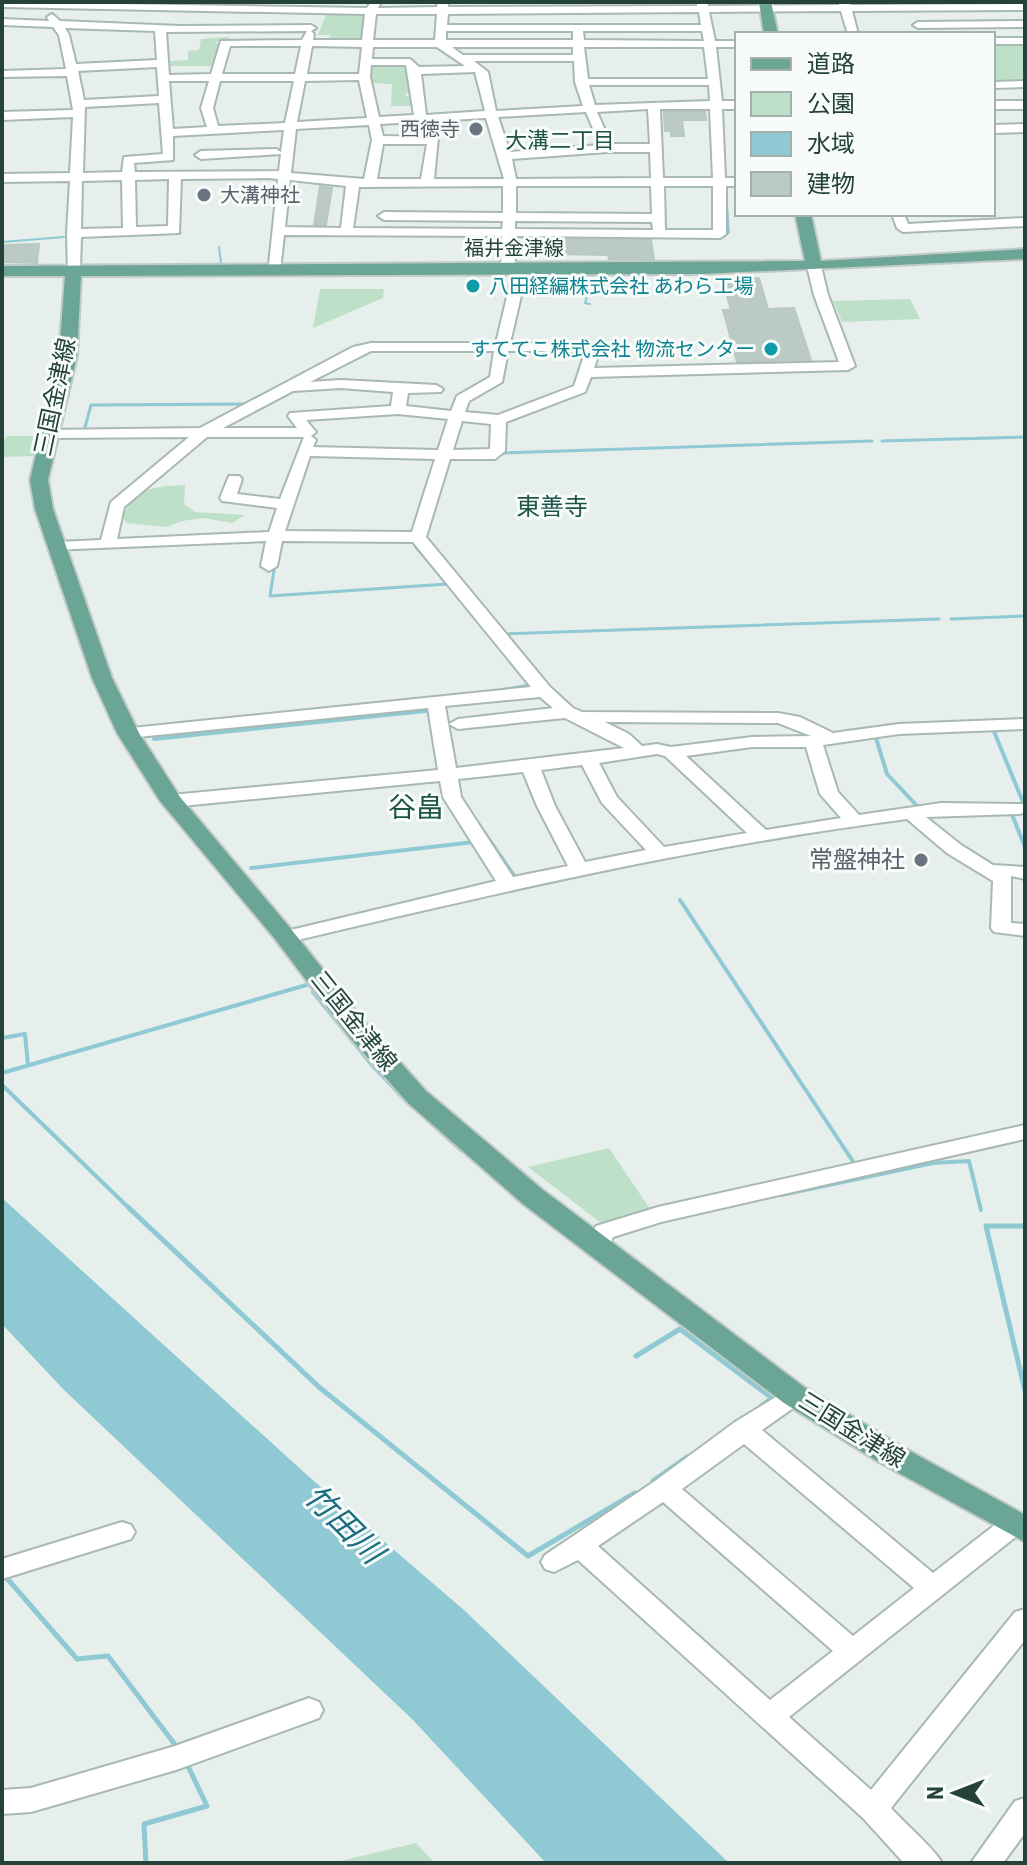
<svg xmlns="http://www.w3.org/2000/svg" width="1027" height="1865" viewBox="0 0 1027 1865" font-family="'Roboto Condensed','Noto Sans JP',sans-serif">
  <rect width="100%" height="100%" fill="#e6efeb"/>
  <path fill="#bfe0c8" d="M326 15H365L362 42H329L330 35H318Z
    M229 37 228 42H214L220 44 215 66H167L168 61 188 60V51L199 50 201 39Z
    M993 42H1025V83L993 84Z
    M371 63H407L413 93H406V96H413V106H391L392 84 367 83Z
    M320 289H384L383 298 313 328Z
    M910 299 920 319 842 322 833 301Z
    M7 436H42L36 456 2 457V442Z
    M185 485 184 504 195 512 245 515 232 523 204 518 182 521 166 527 126 523 123 517C131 487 160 486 185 485Z
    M609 1148 652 1212 601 1223 528 1167Z
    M416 1843 435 1863H332Z"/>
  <path fill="#8ec9d4" d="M2 1198 307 1475 465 1611 729 1863H546L412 1719 63 1389 2 1324Z"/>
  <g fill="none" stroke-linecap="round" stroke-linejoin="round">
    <path stroke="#8ec9d4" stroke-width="2" d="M723 151 725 182
      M726 191 729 233
      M161 234 181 233
      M2 242 64 237
      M219 247 221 263
      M590 304 585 303 593 275"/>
    <path stroke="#8ec9d4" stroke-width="3" d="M84 431 91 405 250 404
      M882 441 1025 437
      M503 453 872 441
      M275 564 270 596 447 584 416 547
      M451 588 519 672
      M951 619 1025 616
      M504 634 939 619
      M494 691 530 685"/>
    <path stroke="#8ec9d4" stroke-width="4" d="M993 729 1025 807
      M876 738 887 774 920 809
      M154 739 434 710
      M1011 812 1025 847
      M476 821 515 877
      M251 868 474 842
      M680 900 854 1163
      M313 992 372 1065 407 1102
      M2 1034V1038L25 1034 28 1065
      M2 1073 310 984
      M2 1085 131 1210
      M432 1124 461 1150
      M781 1195 933 1163 969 1161 981 1210"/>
    <path stroke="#8ec9d4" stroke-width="5" d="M129 1208 319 1387 528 1556 635 1493
      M1025 1226H986L1025 1391
      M636 1356 680 1329 772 1398 760 1407
      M653 1481 687 1457
      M5 1576 77 1659 108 1656 176 1746
      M146 1863 144 1824 207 1806 187 1764"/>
  </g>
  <path fill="#bbcac4" stroke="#b8c9c2" stroke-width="2" d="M664 112H705L706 120H682L684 136H671V131H665Z
    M320 186 332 188 326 225H314Z
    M553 239 651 240 654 259H609L608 255 554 254Z
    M39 244 37 263 2 262 5 245Z
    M759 278 768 309 794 308 811 360 737 362 723 310H731L722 279Z"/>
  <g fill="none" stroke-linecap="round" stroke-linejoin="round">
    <defs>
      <path id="minor" d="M2 2 367 8 371 2H381L378 8 437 7 438 2H448V7L697 6V2H707L708 6 839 5V2H849L850 5 1025 4V10L852 11 858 34H848L841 11 709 12 715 41H737V47H716L722 101H737V109H722L725 178H737V186H726V234L720 238 515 236V268L520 266 527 270 510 343 585 344 597 359 594 368 839 362 814 295 807 266 814 262 821 266 828 295 855 366 848 370 591 377 585 392 506 422 505 451 495 459H450L426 537 550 687 573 708 582 712 778 713 800 717 833 733 899 724 1025 719V729L899 734 823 745 838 792 859 815 941 803 1025 804V812L1020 814 926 817 961 845 993 865 1025 867V879L1011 876V923L1025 924V936L994 932 991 928 993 881 947 853 907 819C697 846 491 894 285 943L278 941 275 937 278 933 496 881 443 797 440 781 171 807 162 801 171 795 438 770 428 708 128 738 119 733 122 729 531 687 413 542 282 541 277 566 269 571 261 566 266 541 51 550 49 547 57 542 101 540 111 502 189 437 49 438 42 434 49 430 200 428 353 347 371 343H496L513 272 508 274 501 270 502 236 284 235 280 271 268 274 278 179 268 178 181 179 179 233 81 237 80 271 68 274 67 233 70 181 2 182V174L70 173 73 117 2 120V112L73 110 67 76 2 77V71L66 69 59 35 53 27 2 25V19L49 21 47 17 52 14 60 21 180 26 311 25 316 28 311 31 314 34 313 40H362L365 14 2 7ZM699 12 701 25H447L448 14ZM376 14H437L435 40H373ZM65 28 155 31 157 60 76 64 69 35ZM307 31 302 40 221 41 211 74 169 75 166 32ZM446 31H573V40H446ZM583 31H702L704 41 584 40ZM230 46H301L295 74H222ZM312 46 362 47 359 74H307ZM373 47H437L465 66 419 67 410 59H372ZM452 47H573V55H463ZM584 47H704L708 79H588ZM474 61H574L575 82 583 106 496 111 488 72ZM371 65H406L414 115 379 117 370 77ZM157 67 159 96 84 100 78 71ZM475 72 485 111 426 115 421 74ZM359 80 367 118 297 122 305 81ZM169 81H209L201 108 207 127 173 129ZM220 81H294L285 123 218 126 213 108ZM589 85H709L710 101 595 105ZM159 103 163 154 124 157 122 172 83 173 85 107ZM648 109 650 144H611L597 112ZM660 109H710L713 178H663ZM586 112 600 145 510 152 498 117ZM486 118 504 179H434L438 137 383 136 380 124ZM369 125 372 140 364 179 291 173 296 129ZM284 130 281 152 276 149 201 151 195 155 201 159 281 154 279 171 135 172 134 163 173 160V136ZM383 144H427L421 179H377ZM607 152H650L651 178 516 179 512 159ZM169 179 168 226 136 227 135 180ZM122 180 123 228 81 229 82 181ZM290 180 346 186 341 228 285 227ZM503 186V213L384 212 378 216 384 220 503 221 502 229 353 228 359 187ZM516 186H651L652 214 516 213ZM664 186H713V230H665ZM515 221 652 222 653 230 515 229ZM371 351H494L490 377 457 396 451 411 406 406 408 393 441 392 443 389 436 385 341 380 310 382ZM508 351H576L583 359 574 386 498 415 465 412 469 401 502 382ZM341 388 393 392 391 406 290 413 288 416 297 428H223L293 391ZM398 414 448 419 438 450 313 447 316 440 311 436 316 432 306 420ZM462 421 491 424 490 449 453 450ZM207 437H304L280 499 237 494 242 479 239 476H229L220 498 222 501 277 508 269 532 117 539 124 507ZM310 456 435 459 412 532 285 531ZM540 697 553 708 458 719 449 724 458 729 565 718 624 748 456 768 445 706ZM605 722 778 723 811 736 752 737 671 747 657 744 642 746 629 734ZM752 747H806L820 794 841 818 766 830 686 756ZM657 754 665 756 747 833 664 847 617 797 599 763ZM582 765 602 803 646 850 585 862 555 806 541 770ZM523 772 537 806 568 866 513 877 461 797 458 779Z
        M1025 21V27L918 28 913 25 918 22Z
        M993 38H1025V44H993Z
        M1025 81V87L993 88V82Z
        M993 101H1025V109H993Z
        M1025 124V132L993 133V125Z
        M892 214H904L908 224 1025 218V226L903 232 897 228Z
        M1025 1125V1139L661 1222 613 1237 606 1253H590L586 1247 596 1226 658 1207Z
        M794 1386 803 1389 806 1395 803 1401 762 1430 933 1573 1005 1517 1014 1514 1025 1520 1023 1531 789 1717 871 1790 1015 1612 1025 1609V1640L891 1808C903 1822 935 1849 942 1863L902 1861 863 1818 578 1560 554 1572 545 1569 541 1562 545 1555 655 1481 735 1422ZM744 1444 914 1588 853 1636 682 1489ZM663 1502 833 1651 770 1700 598 1546Z
        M122 1522 131 1525 135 1532 131 1539 2 1579V1559Z
        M309 1698 319 1702 323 1710 319 1718 176 1770 31 1812 2 1814V1790L31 1788 175 1746Z
        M1025 1798V1833L1003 1863H971L1015 1801Z"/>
      <path id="major" d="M759 2H771L778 34H764Z
        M795 214H811L821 261 1025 249V259L701 274 81 276 77 356 48 480 53 509 112 678 139 733 180 797 291 929 368 1026 426 1091 543 1190 804 1387 899 1445 1025 1515V1542L877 1461 784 1403 523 1204 408 1103 350 1038 275 939 160 801 117 733 92 678 35 509 30 480 59 356 65 276H2V266L805 261Z"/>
    </defs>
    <use href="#minor" stroke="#a8b8b2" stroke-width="4"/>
    <use href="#major" stroke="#c2cac8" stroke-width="4"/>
    <use href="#minor" fill="#fff" fill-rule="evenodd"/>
    <use href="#major" fill="#6aa596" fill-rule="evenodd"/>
  </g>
  <g fill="#6b7280" stroke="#f7fbf9" stroke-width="3">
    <circle cx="476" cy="129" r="8"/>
    <circle cx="204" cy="195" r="8"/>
    <circle cx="921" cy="860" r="8"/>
  </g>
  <g fill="#0f9aa8" stroke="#f7fbf9" stroke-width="3">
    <circle cx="473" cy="286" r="8"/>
    <circle cx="771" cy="349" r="8"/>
  </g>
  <g text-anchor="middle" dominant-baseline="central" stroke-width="6" stroke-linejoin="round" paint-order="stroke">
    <g font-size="20" fill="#5b616d" stroke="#f7fbf9" text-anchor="end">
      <text x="460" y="129">西徳寺</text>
      <text x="220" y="195" text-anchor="start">大溝神社</text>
    </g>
    <g font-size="20" fill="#24423a" stroke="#f7fbf9">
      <text x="514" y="248">福井金津線</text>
    </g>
    <g font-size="20" fill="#0d838f" stroke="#f7fbf9" text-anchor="start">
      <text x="489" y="286">八田経編株式会社 あわら工場</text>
      <text x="755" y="349" text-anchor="end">すててこ株式会社 物流センター</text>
    </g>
    <g font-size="22" fill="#1f5548" stroke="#f7fbf9">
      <text x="560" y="140">大溝二丁目</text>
    </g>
    <g font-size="24" fill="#24423a" stroke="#f7fbf9">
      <text transform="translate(55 397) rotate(-78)">三国金津線</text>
      <text transform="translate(354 1021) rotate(51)">三国金津線</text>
      <text transform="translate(852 1430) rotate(32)">三国金津線</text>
    </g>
    <g font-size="24" fill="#1f5548" stroke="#f7fbf9">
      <text x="552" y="507">東善寺</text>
    </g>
    <g font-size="24" fill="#5b616d" stroke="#f7fbf9" text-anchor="end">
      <text x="905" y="860">常盤神社</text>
    </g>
    <g font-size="28" fill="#1f5548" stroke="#f7fbf9">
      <text x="416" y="807">谷畠</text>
    </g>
    <g font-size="32" font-style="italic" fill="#1c6f80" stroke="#f7fbf9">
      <text transform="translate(344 1524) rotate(45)">竹田川</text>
    </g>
  </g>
  <rect width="1027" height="1865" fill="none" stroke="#24423a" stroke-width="8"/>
  <rect x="735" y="32" width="260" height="184" fill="#f7fbf9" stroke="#a3b1ad" stroke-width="2"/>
  <rect x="751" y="58" width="40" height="12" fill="#6aa596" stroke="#a3b1ad" stroke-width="2"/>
  <text x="807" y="72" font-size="24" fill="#24423a">道路</text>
  <rect x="751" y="92" width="40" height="24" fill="#bfe0c8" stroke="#a3b1ad" stroke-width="2"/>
  <text x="807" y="112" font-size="24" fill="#24423a">公園</text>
  <rect x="751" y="132" width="40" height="24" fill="#8ec9d4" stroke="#a3b1ad" stroke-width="2"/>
  <text x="807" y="152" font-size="24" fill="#24423a">水域</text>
  <rect x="751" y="172" width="40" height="24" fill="#bbcac4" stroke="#a3b1ad" stroke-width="2"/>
  <text x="807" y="192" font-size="24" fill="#24423a">建物</text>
  <g transform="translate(955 1793) rotate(270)" stroke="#f7fbf9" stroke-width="6" paint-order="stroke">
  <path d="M0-6L14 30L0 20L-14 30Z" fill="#24423a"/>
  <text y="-12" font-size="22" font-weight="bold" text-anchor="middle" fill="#24423a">N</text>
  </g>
</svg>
